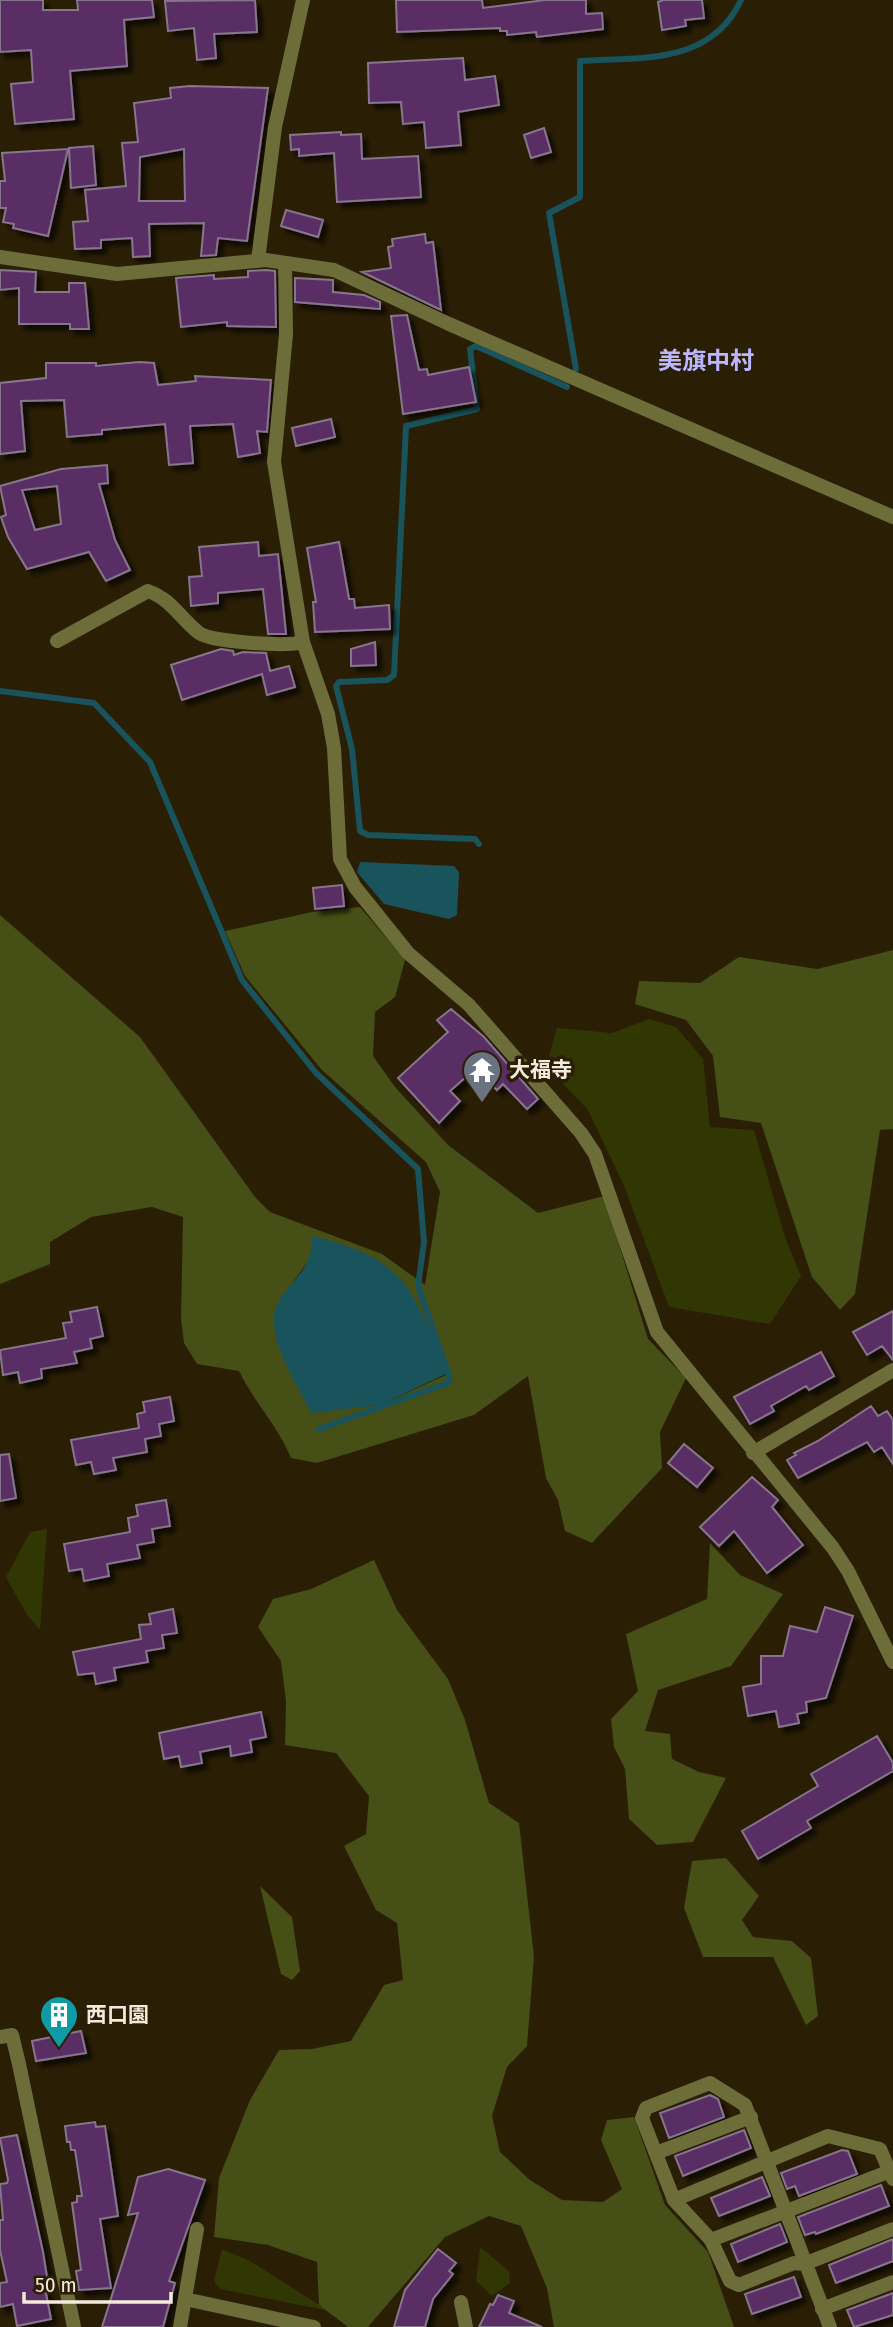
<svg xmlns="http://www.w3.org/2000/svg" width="893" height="2327" viewBox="0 0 893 2327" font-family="'Fira Sans Condensed','Noto Sans JP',sans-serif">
  <defs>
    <filter id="shadow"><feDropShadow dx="5.5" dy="5.5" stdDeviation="2" flood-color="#0009"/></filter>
  </defs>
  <rect width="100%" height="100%" fill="#2a1e05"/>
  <path fill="#303702" d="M649 1019 676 1027 703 1059 710 1127 754 1130 786 1240 801 1276 770 1324 669 1307 624 1186 588 1110 546 1066 557 1028 612 1033Z
    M47 1529 40 1630 27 1615 6 1577 30 1532Z
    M480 2247 509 2271 510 2283 492 2296 476 2281Z
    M222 2249 250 2261 329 2311 220 2289 214 2281Z"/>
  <path fill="#464f15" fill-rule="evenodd" d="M360 907 405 960 395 997 375 1012 373 1056 395 1087 448 1145 538 1213 604 1196 648 1339 686 1378 660 1432 662 1468 592 1543 565 1531 558 1500 546 1478 528 1376 474 1415 317 1463 291 1458C278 1426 254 1402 239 1371L197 1364 184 1343 181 1318 183 1217 152 1207 91 1217 50 1242V1264L0 1284V915L140 1037 255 1197 270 1212 382 1254 425 1285 440 1192 426 1162 322 1070 245 976 225 931 312 912ZM313 1254 374 1258 403 1282 450 1373 380 1405 311 1412 280 1301Z
    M893 950V1129L880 1130 855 1294 840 1310 812 1277 761 1123 720 1117 713 1056 686 1020 635 1004 639 981 700 983 739 957 817 969Z
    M710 1543 740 1575 783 1594 731 1666 658 1690 645 1731 670 1734 672 1759 699 1772 726 1778 693 1842 657 1845 629 1819 625 1769 614 1747 611 1719 638 1691 626 1634 707 1599Z
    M374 1560 397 1610 448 1679 465 1720 489 1803 519 1823 534 1957 527 2046 507 2067 492 2116 500 2152 530 2180 562 2200 603 2202 622 2189 601 2140 607 2120 634 2117 665 2205 708 2252 734 2327H554L547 2288 521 2226 489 2216 445 2237 368 2327H348L319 2305 317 2262 268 2245 214 2237 219 2178 250 2100 279 2050 312 2049 351 2041 384 1985 403 1980 397 1923 376 1910 344 1846 366 1834 369 1796 336 1753 285 1745 286 1701 281 1661 258 1627 273 1599 311 1589Z
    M726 1858 759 1896 742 1920 753 1937 792 1941 811 1958 818 2016 806 2025 773 1957H703L684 1908 692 1861Z
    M260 1886 292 1917 300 1971 292 1980 281 1974Z"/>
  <path fill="#19545c" d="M360 862 454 866 459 872 457 915 449 919 384 904 357 872Z
    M312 1236C344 1244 379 1254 402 1281 418 1299 438 1350 450 1372L380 1405 311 1413C298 1385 272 1348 274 1317 277 1286 314 1277 312 1236Z"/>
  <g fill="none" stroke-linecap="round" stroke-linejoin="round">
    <path stroke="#19545c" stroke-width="6" d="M576 369 549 213 580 197V61C642 57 711 65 741 0
      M0 691 94 703 150 762 242 980 316 1073 418 1169 424 1242 418 1286 449 1376 448 1383 319 1429
      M479 844 475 839 368 835 360 831 352 749 336 686 339 682 387 680 394 675 406 426 477 409 470 349 476 346 567 387"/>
  </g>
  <path fill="#582f65" stroke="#87758e" stroke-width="2" fill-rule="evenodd" filter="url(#shadow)" d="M0 0H43V10H78L77 0H152L154 17 124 20 127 66 70 71 74 119 15 124 11 84 33 82 31 50 0 52Z
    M255 0 257 32 214 34 216 58 197 60 194 28 168 31 165 1Z
    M396 0H482L483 8 545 0H586V14L602 13 603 29 537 37 536 32 507 35V31H500V28L397 32Z
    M663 0H702L704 18 685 20 686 26 662 30 658 2Z
    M463 58 465 80 495 76 499 105 458 112 461 145 426 148 424 122 403 124 401 102 369 103 368 63Z
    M190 86 268 88 247 241 218 238 216 255 201 256 204 223 149 224 150 256 133 257 132 238 101 240V248L75 249 73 222 88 221 85 190 126 186 122 143 138 142 134 103 171 98 170 88ZM184 149 185 201H139L140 157Z
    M544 128 551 152 531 158 524 135Z
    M341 132V135L361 134 362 159 418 156 421 197 337 202 334 153 299 156V149L291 150 290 135Z
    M93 146 96 185 71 188 69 148Z
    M68 149 48 236 13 228 14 224 3 222 6 208H0V181H5L2 153Z
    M286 210 323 220 318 237 281 226Z
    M425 234 426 243 433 242 441 310 362 272 391 268 388 247 393 246 392 239Z
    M0 270 36 272 35 292H69V283H85L89 329H70V324H19V288L0 290Z
    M266 270 275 271 276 327 227 326V322L181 327 176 278 214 275V279L248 277V271Z
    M295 278 333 280V292L364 295 380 302V309L295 302Z
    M407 315 419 370 427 369 428 375 469 367 476 402 403 414 391 316Z
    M139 362 154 363 158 385 196 381 195 376 271 380 267 432 257 431 260 453 238 457 233 424 190 426 193 463 169 465 165 424 102 430V434L67 437 64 400 21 401 25 451 0 454V383L46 378V363H96V366Z
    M331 419 335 437 296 446 292 428Z
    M107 465 108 483 99 484 115 540 130 570 106 581 89 552 27 569 8 537 1 517 6 515 0 486 61 469ZM57 486 61 524 35 530 22 490Z
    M258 542 259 556 278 554 286 634H268L263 589 218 593V603L191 606 189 577 202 576 199 547Z
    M339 542 349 599H354L355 608 389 605 390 629 315 632 313 602H316L307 548Z
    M375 642 376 665 351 666V649Z
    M221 649 233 651 234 655 243 652 266 653 270 671 289 666 295 687 267 695 262 674 182 700 171 665Z
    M342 885 344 906 315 909 313 888Z
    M451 1009 484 1037 538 1099 527 1109 503 1084 497 1090 475 1069 450 1091 460 1101 439 1123 398 1078 448 1032 437 1020Z
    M97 1307 103 1336 90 1339 92 1348 74 1352 77 1363 41 1369 42 1378 20 1383 18 1372 3 1375 0 1350 66 1338 63 1323 72 1322 70 1312Z
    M893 1311V1360L882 1346 867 1355 853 1332Z
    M821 1352 834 1376 809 1390 806 1386 771 1406 774 1411 750 1424 734 1397Z
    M170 1397 174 1421 159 1424 161 1436 145 1439 147 1452 113 1458 116 1470 94 1474 91 1462 76 1465 71 1440 139 1428 137 1414 145 1412 143 1402Z
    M871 1406 878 1416 887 1411 893 1420V1464L882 1447 874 1452 867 1442 798 1478 787 1460 796 1455 794 1453 818 1441Z
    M684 1444 713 1468 697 1487 668 1463Z
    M9 1454 16 1498 0 1501V1455Z
    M752 1477 778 1500 772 1507 803 1545 767 1573 734 1531 719 1546 700 1527Z
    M166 1500 170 1526 152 1529 154 1542 137 1545 140 1558 107 1564 109 1576 84 1581 82 1569 69 1571 64 1544 130 1532 128 1518 138 1516 136 1505Z
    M825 1607 853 1616 826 1698 806 1702 807 1712 797 1714 799 1723 779 1727 776 1711 748 1716 743 1687 761 1684V1656H783L790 1626 817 1632Z
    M173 1609 177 1633 162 1635 164 1648 146 1651 148 1662 114 1668 116 1680 96 1684 94 1673 78 1675 73 1652 141 1639 139 1625 151 1624 149 1614Z
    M261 1712 266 1737 250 1740 252 1752 231 1756 230 1746 200 1752 202 1763 181 1767 179 1756 164 1759 159 1733Z
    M877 1736 893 1763V1771L807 1821 811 1828 758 1859 742 1831 818 1786 811 1774Z
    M81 2031 86 2053 36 2061 32 2041Z
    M710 2095 718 2099 724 2117 669 2138 660 2113Z
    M95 2122 96 2127 105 2126 118 2216 100 2219 111 2288 79 2290 76 2271 81 2270 72 2203 77 2202V2196H82L75 2150H71L70 2142H67L65 2126Z
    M744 2130 751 2148 683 2176 675 2156Z
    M17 2135 43 2252 47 2277 43 2278 51 2319 17 2326 13 2304 0 2307V2283L7 2282 0 2250V2220H3L0 2184 7 2183 8 2180 0 2138Z
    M842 2150 848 2151 857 2174 799 2196 795 2186 787 2189 781 2173Z
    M168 2169 205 2180 169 2281 175 2283 163 2327H102L138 2213 128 2215 138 2177Z
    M762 2177 770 2196 719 2216 711 2198Z
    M881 2185 889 2206 816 2234 815 2232 805 2235 798 2217Z
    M780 2224 787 2242 738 2262 731 2244Z
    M893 2239V2261L836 2283 829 2265Z
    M438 2249 456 2263 449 2271 453 2274 433 2299 425 2327H394L405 2290Z
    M794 2277 801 2297 752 2314 745 2294Z
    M893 2293V2315L854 2327 847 2310Z
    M498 2295 514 2301 509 2313 542 2327H479L490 2304 493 2305Z"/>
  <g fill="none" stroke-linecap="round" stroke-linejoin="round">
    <path stroke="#6d6d3a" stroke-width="14" d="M0 257 117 274 266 260 334 270 449 324 893 517
      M258 260 275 127 303 0
      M285 263 286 334 274 462 303 642 328 714 334 748 340 859 355 887 408 953 469 1005 581 1133 595 1154 657 1332 833 1548 848 1571 893 1662
      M57 641 148 591C171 599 180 618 199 633 211 642 287 647 303 642
      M753 1453 893 1370
      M0 2037 12 2035 19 2064 74 2327
      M656 2153 751 2117
      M674 2200 828 2136 880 2149 893 2179
      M711 2240 893 2170
      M185 2299 314 2327
      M461 2302 466 2327
      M822 2309 893 2282
      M180 2327 197 2229
      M830 2327 745 2105 710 2083 646 2108 642 2118 674 2200 711 2240 730 2281 739 2285 794 2263 804 2264 893 2229"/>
  </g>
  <defs>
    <symbol id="temple-pin" viewBox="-11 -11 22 30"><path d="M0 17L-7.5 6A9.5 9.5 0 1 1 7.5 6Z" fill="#6b7280" stroke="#2a1e05"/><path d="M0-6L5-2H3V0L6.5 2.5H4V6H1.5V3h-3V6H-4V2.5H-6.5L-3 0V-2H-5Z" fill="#fff"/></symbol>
    <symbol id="building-pin" viewBox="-11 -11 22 30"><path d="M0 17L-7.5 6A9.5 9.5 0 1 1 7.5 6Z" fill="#0f9aa8" stroke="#2a1e05"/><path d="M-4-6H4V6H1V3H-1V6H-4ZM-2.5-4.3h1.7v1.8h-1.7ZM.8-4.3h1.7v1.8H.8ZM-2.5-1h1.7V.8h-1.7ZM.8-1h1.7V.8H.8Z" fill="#fff"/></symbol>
  </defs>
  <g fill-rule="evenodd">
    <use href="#temple-pin" x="460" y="1048" width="44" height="60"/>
    <use href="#building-pin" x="37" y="1993" width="44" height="60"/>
  </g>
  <g text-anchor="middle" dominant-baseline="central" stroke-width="7" stroke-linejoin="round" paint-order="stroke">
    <g font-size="21" font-weight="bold" fill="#f2eadb" stroke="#2a1e05" text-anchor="start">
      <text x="509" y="1070">大福寺</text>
      <text x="86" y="2015">西口園</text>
    </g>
    <g font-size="24" font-weight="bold" fill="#bbb7fe" stroke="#2a1e05">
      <text x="706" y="361">美旗中村</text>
    </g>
  </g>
  <path d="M24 2292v10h147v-10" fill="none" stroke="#f2eadb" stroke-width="3.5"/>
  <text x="35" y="2292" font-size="21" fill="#f2eadb" stroke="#2a1e05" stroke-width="5" paint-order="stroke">50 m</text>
</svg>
